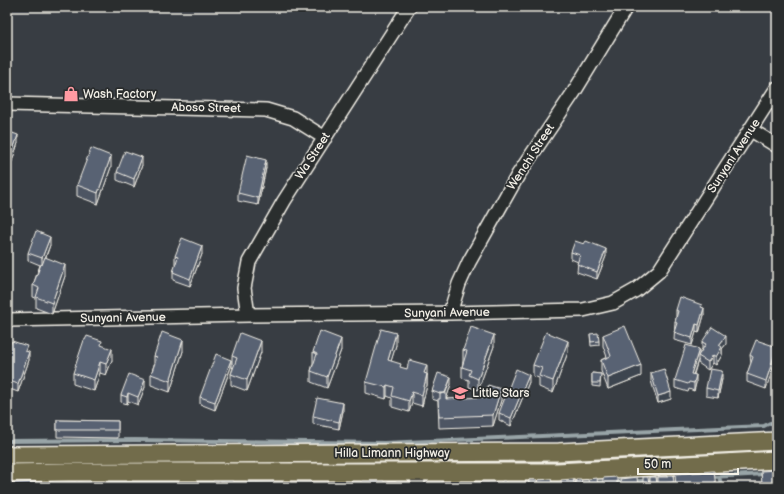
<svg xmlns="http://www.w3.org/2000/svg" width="784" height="494" viewBox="0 0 784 494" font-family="'Balsamiq Sans',sans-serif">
  <rect width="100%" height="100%" fill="#383d43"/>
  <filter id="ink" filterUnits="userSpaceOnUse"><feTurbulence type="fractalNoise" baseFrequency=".025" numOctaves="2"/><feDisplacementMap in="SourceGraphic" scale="8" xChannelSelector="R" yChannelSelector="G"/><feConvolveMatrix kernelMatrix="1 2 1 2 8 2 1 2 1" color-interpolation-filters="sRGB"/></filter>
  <g filter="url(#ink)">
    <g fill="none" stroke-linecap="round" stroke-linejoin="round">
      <path stroke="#98a4a7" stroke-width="4" d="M7 441 135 440 384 443 764 426 770 423H777
        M711 477 766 474
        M719 477 722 487
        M633 481H648
        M35 484H52
        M109 484H218
        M229 484 296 486 362 485
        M577 484 626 481
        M409 487H447
        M512 487 566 484"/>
      <defs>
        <path id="minor" d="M7 104 266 110 293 118 325 138
          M751 130 777 146
          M450 313 459 284 469 262 518 175 574 92 626 7
          M248 315 244 288 249 262 284 201 409 7
          M7 320 248 315 450 313 583 310 613 303 636 290 659 271 777 88
          M417 472 418 487"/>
        <path id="major" d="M7 455 559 452 777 441
          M7 473 68 472H557L777 460"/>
      </defs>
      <use href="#minor" stroke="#f4f1e8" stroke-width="16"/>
      <use href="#major" stroke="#f4f1e8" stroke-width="20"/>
      <use href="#minor" stroke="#2a2d2e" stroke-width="13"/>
      <use href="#major" stroke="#726c4b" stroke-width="17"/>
    </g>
    <path fill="#4d5463" stroke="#f4f1e8" d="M7 131 18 143 8 173 7 172Z
      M142 165 134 187 117 180V172Z
      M111 167 98 204 77 196V185Z
      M266 168 258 205 238 201V193Z
      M50 245 46 257 65 276 52 314 36 308V298L33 297V285L40 265 28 260V253Z
      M571 252 606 256 597 279 577 272 578 262 571 259Z
      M202 254 190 286 173 280V272L176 264H175V256Z
      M702 307 704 315 699 333 696 332 692 345 674 340 675 322 676 318V310Z
      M590 334 599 341V345L591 346Z
      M603 335 641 376 608 389 601 371V360L607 357 603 346Z
      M702 342 726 344 722 349V355L716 365 713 363 708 370 698 363V360L694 374 696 383 694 391 689 389 688 392 675 388V380L699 355 702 349Z
      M396 345 391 361 401 368 427 374V385L422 406 412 403 409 412 392 407V398L387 396 386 399 366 393V382Z
      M102 346 112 360 106 375 100 373 94 391 73 384V373Z
      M494 346 478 390 469 387V380L462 378V367L463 361V350Z
      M777 347 766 389 747 382V374L751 363 750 355Z
      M7 349 27 351 29 360 18 392 7 388Z
      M341 350 327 388 311 382V371L313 363V352Z
      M183 351 170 392 151 385V374L154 365V356Z
      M261 352 247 391 231 385V374L233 368 232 367V356Z
      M568 352 553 393 539 387V378L533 376V365Z
      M231 367 215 410 200 404V397Z
      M592 373 601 374 600 387 592 386Z
      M651 373 671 399 658 403 651 381Z
      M722 379 718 398 706 396V388Z
      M529 382 511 426 499 420V413Z
      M451 384 446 399 501 400 493 426 439 428 438 401 432 399V391Z
      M145 387 138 405 128 401 127 404 121 402V395Z
      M343 411 339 429 313 424V416Z
      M57 420 118 421V438L57 437Z
      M761 471 777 487H762Z
      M673 475 674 487H658V477H667Z
      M650 477H656L657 487H650Z
      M551 479 552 487H539L538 480Z
      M576 479 582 484V487H576Z
      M529 480H537V487H529Z"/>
    <path fill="#3e4550" stroke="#f4f1e8" d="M18 135V143L8 173V165Z
      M111 156V167L98 204V193Z
      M142 157V165L134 187V179Z
      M266 160V168L258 205V198Z
      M50 237V245L42 266V258Z
      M202 246V254L190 286V279Z
      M606 249V256L597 279V272Z
      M65 265V276L52 314V303Z
      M704 308V315L699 333V325Z
      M696 324V332L692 345V338Z
      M396 333V345L388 371V360Z
      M494 335V346L478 390V379Z
      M726 336V344L722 349V355L716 365V357L719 345Z
      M341 339V350L327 388V377Z
      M183 340V351L170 392V381Z
      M261 341V352L247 391V380Z
      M568 341V352L553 393V381Z
      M777 348V356L766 389V381Z
      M112 349V360L106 375V364Z
      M699 349V356H698V360L691 381V374Z
      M29 352V360L18 392V384Z
      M713 355V363L708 370V362Z
      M231 360V367L215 410V402Z
      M100 362V373L94 391V380Z
      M427 365V376L424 373Z
      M641 365V376L608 389V378Z
      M722 371V379L718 398V391Z
      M427 374V385L422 406V395Z
      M529 375V382L511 426V418Z
      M696 375V383L694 391V383Z
      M451 377V384L445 403V395Z
      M145 380V387L138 405V397Z
      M387 385V396L386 399V387Z
      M501 389V400L493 426V415Z
      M412 392V403L409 412V401Z
      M671 392V399L658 403V396Z
      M128 393V401L127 404V397Z
      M343 403V411L339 429V422Z"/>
    <path fill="#596273" stroke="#f4f1e8" d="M7 131 18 135 8 165H7Z
      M91 148 111 156 98 193 77 185Z
      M125 151 142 157 134 179 117 172Z
      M247 155 266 160 258 198 238 193Z
      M36 231 50 237 42 258 28 253Z
      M182 238 202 246 190 279 173 272 178 257 175 256Z
      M575 241 584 244 586 241 606 249 597 272 577 264 580 255 571 252Z
      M45 257 65 265 52 303 36 297 39 288 33 285 41 264 42 265Z
      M680 297 702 305 701 307 704 308 699 325 696 324 692 338 674 332 677 323 675 322 678 311 676 310Z
      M625 326 641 365 608 378 601 360 611 356 603 335Z
      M471 327 494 335 478 379 469 375 471 370 462 367 467 351 463 350Z
      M712 327 726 336 719 345 722 347 716 357 713 355 708 362 698 356 706 344 702 342Z
      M381 329 396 333 388 360 401 364 400 367 407 369 409 360 427 365 424 373 427 374 422 395 412 392 409 401 392 396 394 387 387 385 386 387 366 382Z
      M320 331 341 339 327 377 311 371 317 354 313 352Z
      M162 332 183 340 170 381 151 374 157 357 154 356Z
      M546 332 568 341 553 381 539 376 542 368 533 365Z
      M240 333 261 341 247 380 231 374 237 358 232 356Z
      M598 333 599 341 591 342 590 334Z
      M87 336 102 341 101 345 112 349 106 364 100 362 94 380 73 373 84 340H85Z
      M756 340 777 347 766 381 747 374 753 357 750 355Z
      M12 341 27 346 25 351 29 352 18 384 7 380V349L8 345H10Z
      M686 345 699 349 691 374 696 375 694 383 689 382 688 384 675 380Z
      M216 354 231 360 215 402 200 397Z
      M516 369 529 375 511 418 499 413Z
      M664 369 671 392 658 396 651 373Z
      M710 369 722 371 718 391 706 388Z
      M438 373 451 377 445 393 440 394 432 391Z
      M592 373 601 374 600 383H592Z
      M129 374 145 380 138 397 128 393 127 397 121 395Z
      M488 385 501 389 493 415 439 417 438 399H440V393H446V399L484 397Z
      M317 398 343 403 339 422 313 416Z
      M57 420 118 421V430H57Z
      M777 470V487H769L768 484H762L761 471Z
      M714 471 716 487H676L675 474Z
      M667 475H673L674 482 667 483V485H658V477H667Z
      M617 477V487H603V478Z
      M637 477 638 487H622L620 479Z
      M643 477H648L649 487H643Z
      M650 477H656L657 484H650Z
      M597 478 598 487H582V486H589L588 479Z
      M551 479 552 484H539L538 480Z
      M573 479 574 483H576V487H562L561 480Z
      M576 479H581L582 484H576Z
      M529 480H537V485H529Z
      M213 481H234L233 487H205V484H213Z
      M362 481H384V487H356V484H362Z
      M502 481H506V485H510V487H501Z
      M39 482 40 487H8V485L15 483Z
      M91 482H97V484H113L114 486H124V487H78V483L91 484Z
      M442 482H449L450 485 479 482 480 484H489V487H442Z
      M76 483V487H47V484Z
      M159 483 160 487H155V484Z
      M127 484H139V487H127Z
      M235 484H244V487H235Z
      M656 484 657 487H653L652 485Z
      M188 485 189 487H163V486Z
      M408 485V487H386V486Z
      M499 485V487H490V486Z
      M438 486V487H424Z
      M665 486H674V487H665Z"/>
  </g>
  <defs>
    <symbol id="shop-bare" viewBox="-9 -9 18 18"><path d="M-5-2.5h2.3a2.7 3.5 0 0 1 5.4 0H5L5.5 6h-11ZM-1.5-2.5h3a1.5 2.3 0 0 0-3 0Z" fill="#ff9aa2" stroke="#2a2d2e" stroke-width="2.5" paint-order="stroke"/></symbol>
    <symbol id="school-bare" viewBox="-9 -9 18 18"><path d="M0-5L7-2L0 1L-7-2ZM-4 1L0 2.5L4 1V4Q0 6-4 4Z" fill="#ff9aa2" stroke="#2a2d2e" stroke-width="2.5" paint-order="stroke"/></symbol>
  </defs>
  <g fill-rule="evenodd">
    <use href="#shop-bare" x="60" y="83" width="22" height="22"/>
    <use href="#school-bare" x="449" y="382" width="22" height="22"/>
  </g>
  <g text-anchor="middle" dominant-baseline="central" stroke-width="3.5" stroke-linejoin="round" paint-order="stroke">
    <g font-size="12" fill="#f4f1e8" stroke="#2a2d2e" text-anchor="start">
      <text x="83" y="94">Wash Factory</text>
      <text x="472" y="393">Little Stars</text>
    </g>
    <g font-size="12" fill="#f4f1e8" stroke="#2a2d2e">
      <text transform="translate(206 108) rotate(1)">Aboso Street</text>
      <text transform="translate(313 156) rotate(-57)">Wa Street</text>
      <text transform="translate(734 156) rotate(-57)">Sunyani Avenue</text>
      <text transform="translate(531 157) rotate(-57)">Wenchi Street</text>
      <text transform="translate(447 313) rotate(-1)">Sunyani Avenue</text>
      <text transform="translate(123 318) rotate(-1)">Sunyani Avenue</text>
      <text x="392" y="453">Hilla Limann Highway</text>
    </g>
  </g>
  <rect width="784" height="494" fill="none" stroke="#2a2d2e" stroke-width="24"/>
  <rect x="12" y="12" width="760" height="470" fill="none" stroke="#f4f1e8" stroke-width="1.5" filter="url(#ink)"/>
  <path d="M638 468v6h100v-6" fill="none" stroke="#f4f1e8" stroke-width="2"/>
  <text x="644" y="468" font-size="12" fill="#f4f1e8" stroke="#2a2d2e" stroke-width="3" paint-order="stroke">50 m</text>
</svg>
